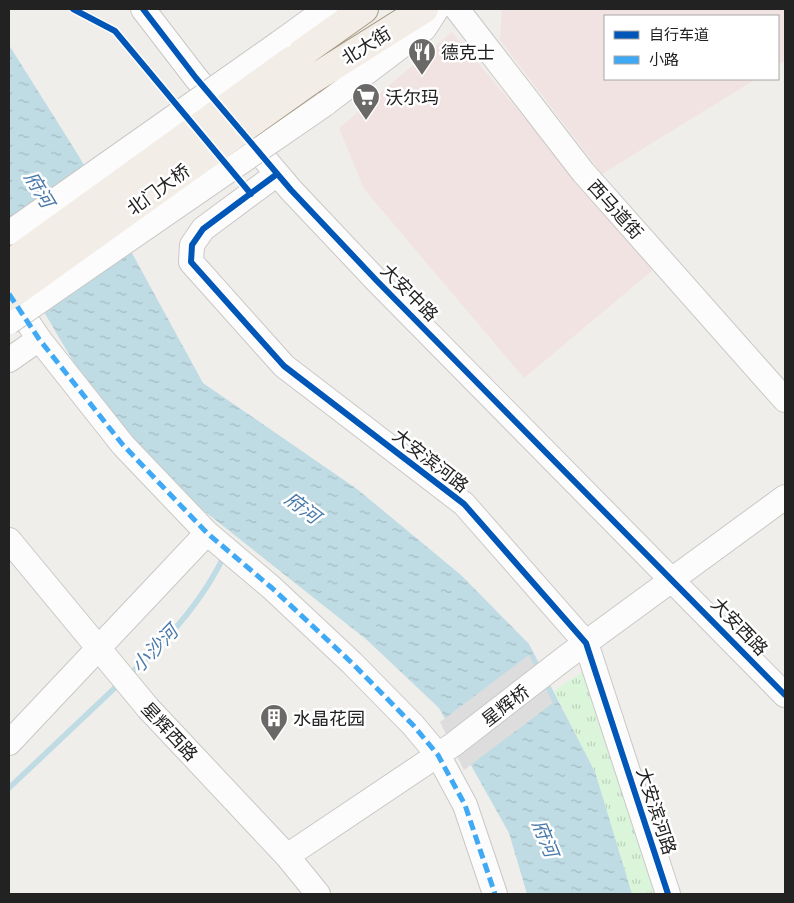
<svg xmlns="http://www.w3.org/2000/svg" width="794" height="903" viewBox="0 0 794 903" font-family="'Golos Text','Noto Sans SC',sans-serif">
  <defs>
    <pattern id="park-tufts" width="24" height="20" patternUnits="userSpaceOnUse" patternTransform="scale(1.25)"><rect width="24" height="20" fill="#daf5da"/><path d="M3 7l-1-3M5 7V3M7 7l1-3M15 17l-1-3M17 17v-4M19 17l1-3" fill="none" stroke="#bbd2bb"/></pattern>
    <pattern id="water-ripples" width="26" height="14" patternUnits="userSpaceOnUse" patternTransform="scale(1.25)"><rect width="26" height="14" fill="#bfdbe3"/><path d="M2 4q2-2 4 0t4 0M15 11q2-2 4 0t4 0" fill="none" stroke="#a4bcc2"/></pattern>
  </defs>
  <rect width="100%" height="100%" fill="#f0eeeb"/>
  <path fill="#f1e3e1" d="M502 9H785V61L778 65V16H605V79H756L602 174 500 40Z
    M452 32 653 270 524 378 364 189 339 128Z"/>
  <path fill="url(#park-tufts)" d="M585 670 661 894H632L595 772 554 691Z"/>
  <path fill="url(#water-ripples)" d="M9 45 80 158 203 383 357 489 461 575 529 644 595 772 632 894H527L509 833 439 708 367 640 184 495 89 388 9 253Z"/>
  <path fill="#dedddd" d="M529 655 553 703 464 770 440 722Z"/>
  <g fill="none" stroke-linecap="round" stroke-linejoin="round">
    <path stroke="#bfdbe3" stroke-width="5.5" d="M129 675C167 641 203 601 225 554
      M9 788 120 683"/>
    <defs>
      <path id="minor" d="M143 9 196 78 291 190 377 281 785 695
        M457 9 583 172 785 400
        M279 43 326 9
        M325 104 424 29 437 9
        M277 174 203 229 192 245 191 262 284 366 464 504 586 643 668 894
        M11 297 39 339 123 445 207 533 272 588 352 663 413 725 438 755 465 805 495 894
        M9 360 39 339
        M9 540 148 708 287 856 318 894
        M9 743 207 533
        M287 856 454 744 565 658 785 497"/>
      <path id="major" d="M292 60 364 9
        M308 82 424 9"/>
    </defs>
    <use href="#minor" stroke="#c9c8c7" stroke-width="26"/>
    <use href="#major" stroke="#a79c86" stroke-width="30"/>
    <use href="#minor" stroke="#fdfcfc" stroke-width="24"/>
    <use href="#major" stroke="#f3ede7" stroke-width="28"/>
    <defs>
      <path id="minor-bridge" d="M9 233 279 43
        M9 322 325 104"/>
      <path id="major-bridge" d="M9 264 292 60
        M9 296 308 82"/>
    </defs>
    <use href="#minor-bridge" stroke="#c9c8c7" stroke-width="26" stroke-linecap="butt"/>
    <use href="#major-bridge" stroke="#a79c86" stroke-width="30" stroke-linecap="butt"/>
    <use href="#minor-bridge" stroke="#fdfcfc" stroke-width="24"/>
    <use href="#major-bridge" stroke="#f3ede7" stroke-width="28"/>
    <path stroke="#3fa9f5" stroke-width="5" stroke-dasharray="10 5" stroke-linecap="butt" d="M9 294 39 339 123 445 207 533 272 588 352 663 413 725 438 755 465 805 495 894"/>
    <defs>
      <path id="cycleway" d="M73 9 115 31 251 194
        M143 9 196 78 291 190 377 281 785 695
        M277 174 203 229 192 245 191 262 284 366 464 504 586 643 668 894"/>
    </defs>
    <use href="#cycleway" stroke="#fff" stroke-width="9"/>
    <use href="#cycleway" stroke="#0057b8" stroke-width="6"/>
  </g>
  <defs>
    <symbol id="restaurant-pin" viewBox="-11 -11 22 30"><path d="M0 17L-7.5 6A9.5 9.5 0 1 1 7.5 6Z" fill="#6a6968" stroke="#fff"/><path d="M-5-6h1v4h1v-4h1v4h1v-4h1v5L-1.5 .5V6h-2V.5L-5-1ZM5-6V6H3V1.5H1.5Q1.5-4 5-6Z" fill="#fff"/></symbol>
    <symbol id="supermarket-pin" viewBox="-11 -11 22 30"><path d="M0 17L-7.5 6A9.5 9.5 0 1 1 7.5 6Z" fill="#6a6968" stroke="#fff"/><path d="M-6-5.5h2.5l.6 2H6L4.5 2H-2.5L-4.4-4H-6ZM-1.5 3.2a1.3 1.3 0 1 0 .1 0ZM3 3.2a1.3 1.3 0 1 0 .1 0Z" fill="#fff"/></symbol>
    <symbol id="building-pin" viewBox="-11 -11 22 30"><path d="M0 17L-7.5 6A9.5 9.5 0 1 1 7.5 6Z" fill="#6a6968" stroke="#fff"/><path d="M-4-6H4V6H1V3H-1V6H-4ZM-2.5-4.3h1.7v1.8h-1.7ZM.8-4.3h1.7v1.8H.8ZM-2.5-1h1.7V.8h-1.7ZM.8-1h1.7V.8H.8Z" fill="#fff"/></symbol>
  </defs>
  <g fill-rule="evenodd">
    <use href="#restaurant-pin" x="406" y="36" width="32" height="43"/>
    <use href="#supermarket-pin" x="350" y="81" width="32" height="43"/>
    <use href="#building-pin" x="258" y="702" width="32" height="43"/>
  </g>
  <g text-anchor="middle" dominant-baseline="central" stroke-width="5" stroke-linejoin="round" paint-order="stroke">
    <g font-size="18" fill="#222" stroke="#fff">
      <text transform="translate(366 45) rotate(-32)">北大街</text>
      <text transform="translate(158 189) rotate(-36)">北门大桥</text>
      <text transform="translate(616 209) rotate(48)">西马道街</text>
      <text transform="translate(410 292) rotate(45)">大安中路</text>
      <text transform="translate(431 460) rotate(38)">大安滨河路</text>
      <text transform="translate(740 626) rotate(46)">大安西路</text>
      <text transform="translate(505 705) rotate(-38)">星辉桥</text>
      <text transform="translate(170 731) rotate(47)">星辉西路</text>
      <text transform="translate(657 811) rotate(72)">大安滨河路</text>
    </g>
    <g font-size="18" fill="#222" stroke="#fff" text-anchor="start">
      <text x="441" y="52">德克士</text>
      <text x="385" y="97">沃尔玛</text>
      <text x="293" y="718">水晶花园</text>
    </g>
    <g font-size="19" font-style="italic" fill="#4a7aab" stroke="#fff">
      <text transform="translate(40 189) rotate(59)">府河</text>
      <text transform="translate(303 507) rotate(37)">府河</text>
      <text transform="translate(154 648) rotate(-46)">小沙河</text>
      <text transform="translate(546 838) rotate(68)">府河</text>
    </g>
  </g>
  <rect width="794" height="903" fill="none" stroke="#222222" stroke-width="20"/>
  <rect x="604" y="15" width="175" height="65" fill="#ffffff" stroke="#a7a7a7"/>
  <rect x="614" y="31" width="25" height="8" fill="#0057b8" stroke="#a7a7a7"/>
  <text x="649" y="40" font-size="15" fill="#222222">自行车道</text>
  <rect x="614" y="56" width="25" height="8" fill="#3fa9f5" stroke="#a7a7a7"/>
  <text x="649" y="65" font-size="15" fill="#222222">小路</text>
</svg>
